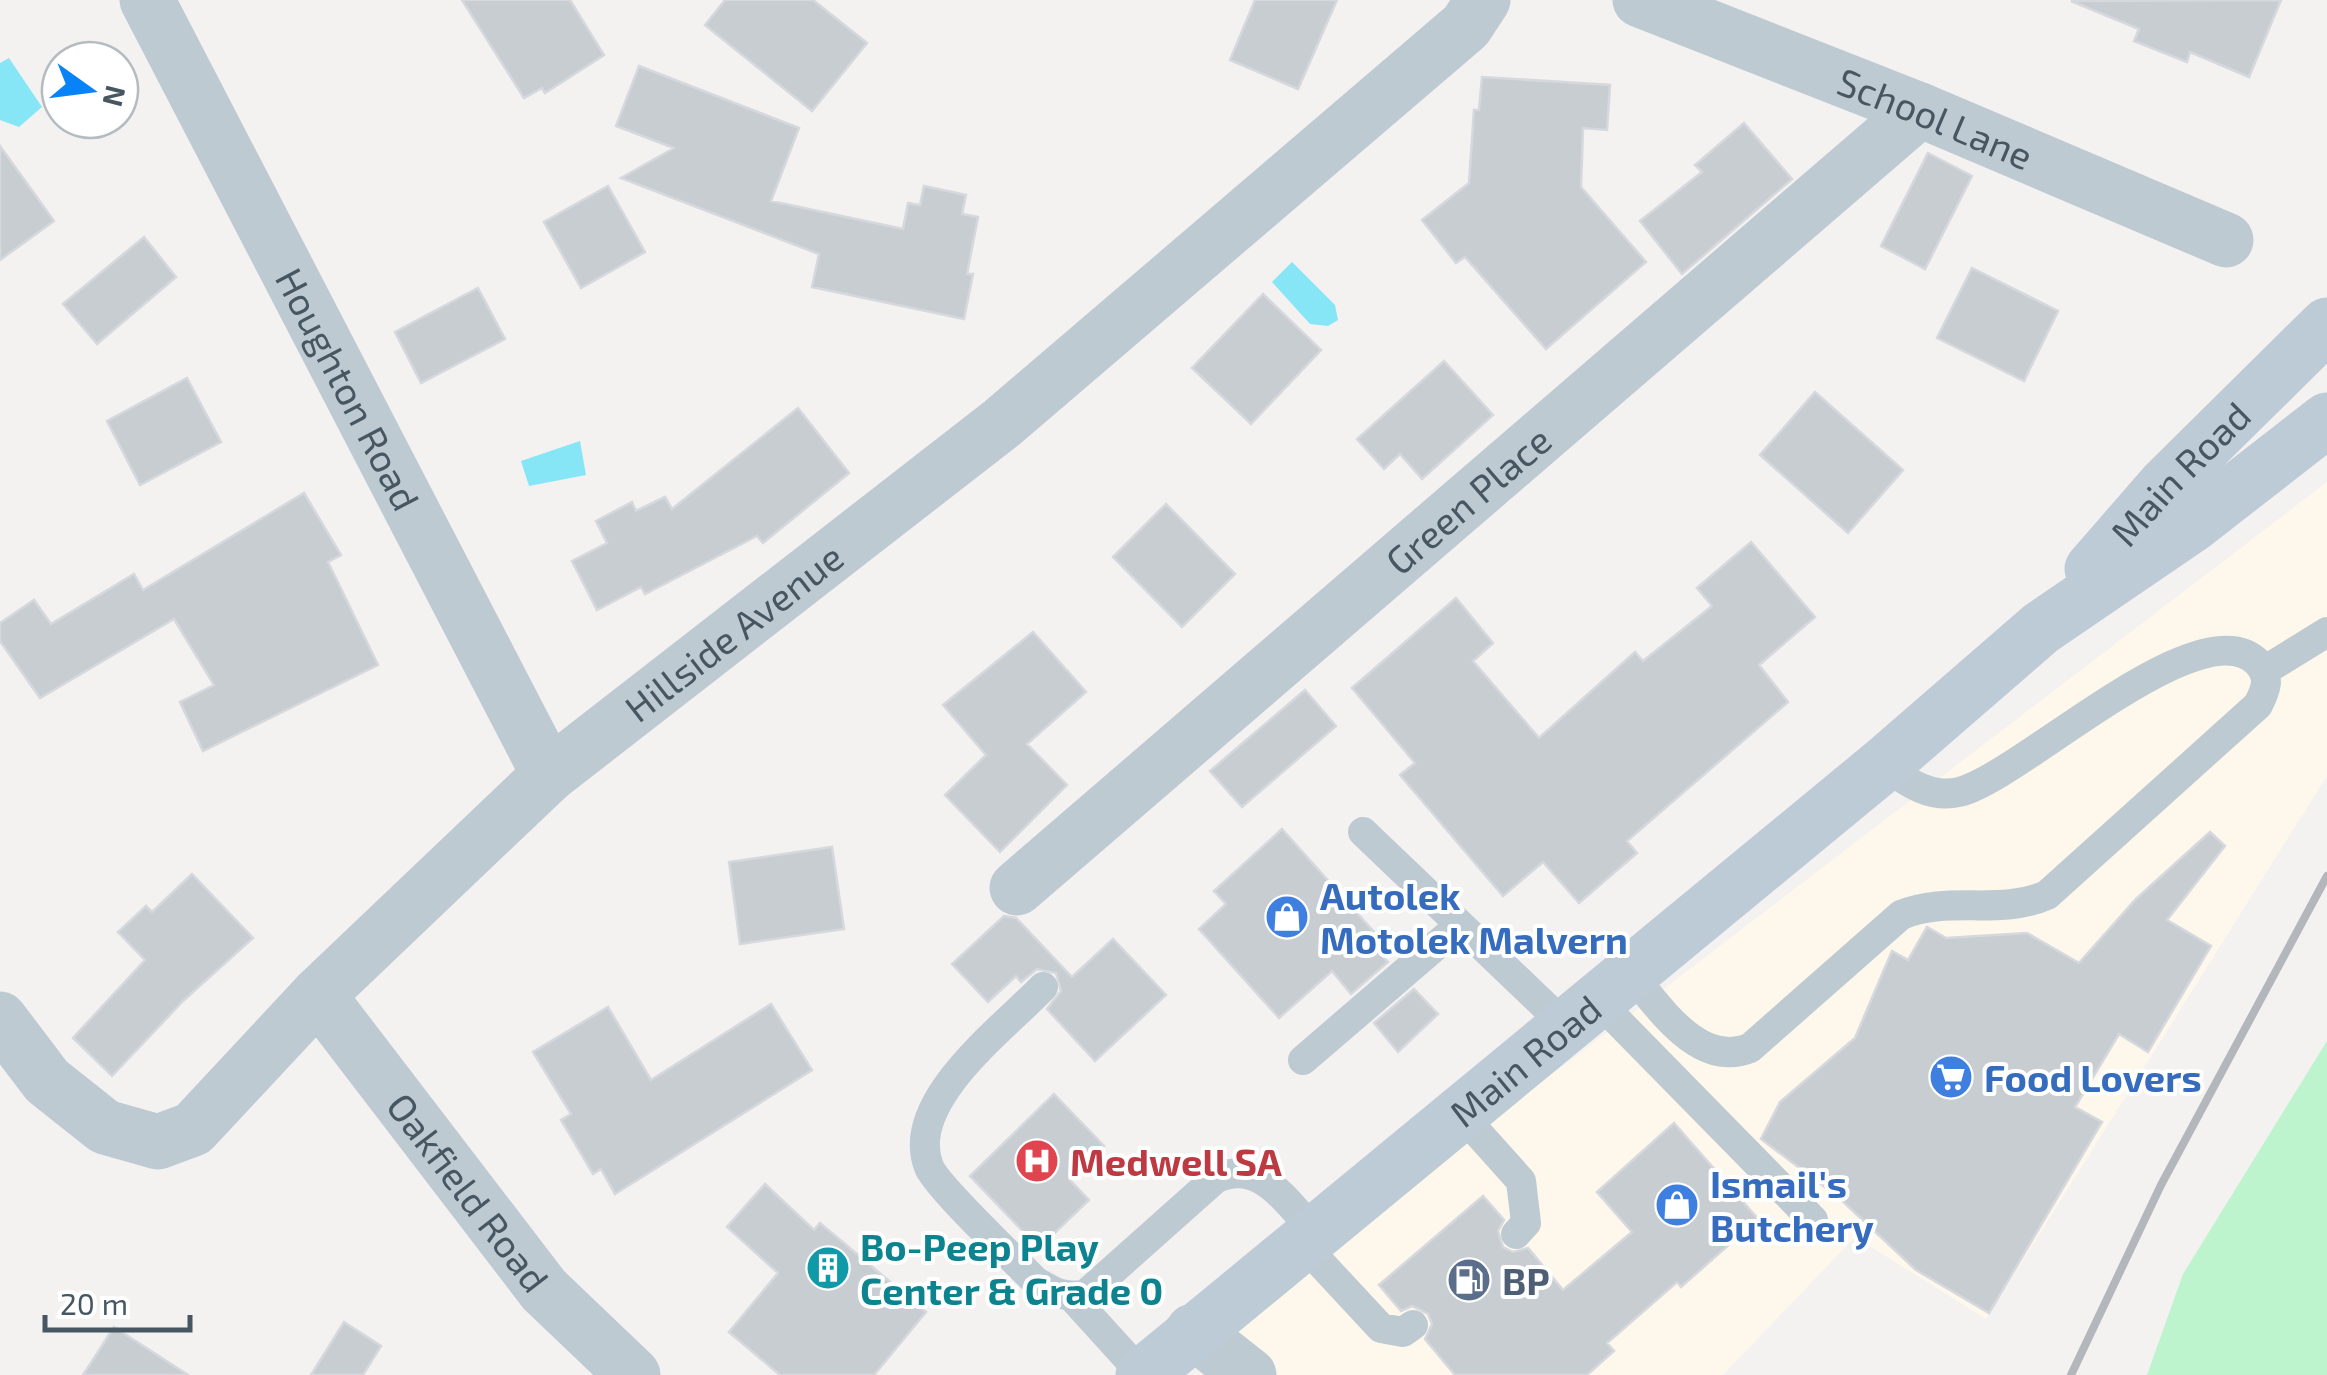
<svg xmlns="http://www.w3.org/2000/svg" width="2327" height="1375" viewBox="0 0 2327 1375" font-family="'Exo 2',sans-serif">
  <rect width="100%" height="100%" fill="#f4f1f1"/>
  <path fill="#fef7eb" d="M2327 482V776L1986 1319 1855 1237 1723 1375H1273L1220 1328Z"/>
  <path fill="#bdf4ce" d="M2327 1041V1375H2147L2183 1274Z"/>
  <path fill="#86e6f5" d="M9 58 42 107 19 127 0 120V63Z
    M1292 262 1335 305 1338 320 1328 326 1310 324 1272 282Z
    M580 441 586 475 529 486 521 461Z"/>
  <path fill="#c8cdd2" stroke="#d5d8dd" stroke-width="2.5" d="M462 0H570L604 55 545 93 542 88 524 98Z
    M725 0H813L867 43 812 111 705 25Z
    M1255 0H1337L1298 89 1230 60Z
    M2281 0 2249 77 2190 52 2187 62 2134 41 2139 29 2071 1Z
    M639 66 799 128 771 201 903 229 908 203 920 205 924 186 966 195 962 214 978 217 967 274H973L964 319 812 287 819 254 621 178 674 148 616 126Z
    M1482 77 1610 85 1607 130 1583 128 1581 187 1646 262 1546 349 1465 257 1456 263 1422 220 1469 183 1474 110H1479Z
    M1744 123 1792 179 1682 274 1640 221 1702 172 1695 165Z
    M0 146 54 221 0 260Z
    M1928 153 1972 176 1925 269 1881 246Z
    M608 186 645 252 581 288 544 222Z
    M144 237 176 277 97 344 63 304Z
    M1972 268 2058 311 2024 381 1937 338Z
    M478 288 505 339 421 383 395 332Z
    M1263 294 1321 350 1251 424 1192 368Z
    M1444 361 1493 415 1422 479 1400 454 1384 469 1357 439Z
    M187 378 221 442 140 485 107 421Z
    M1815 392 1903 470 1848 533 1760 455Z
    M798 408 849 473 763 543 757 536 645 594 641 587 597 610 572 561 607 543 596 521 632 502 636 511 665 497 672 509Z
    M304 493 341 555 328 562 378 665 203 751 180 702 214 685 174 619 40 698 0 641V623L34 600 51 624 134 574 143 590Z
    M1166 504 1235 574 1182 627 1113 557Z
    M1751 542 1815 617 1759 665 1788 702 1627 841 1637 853 1579 903 1543 862 1503 896 1400 775 1415 763 1352 688 1456 598 1493 643 1473 661 1539 738 1635 652 1643 661 1712 606 1697 588Z
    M1033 632 1086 692 1027 744 1067 785 1000 852 945 795 986 755 943 705Z
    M1305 690 1336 726 1242 807 1210 771Z
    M1282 829 1374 932 1367 939 1388 962 1351 994 1332 971 1279 1018 1199 929 1226 904 1214 891Z
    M2210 832 2225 846 2167 920 2211 946 2148 1052 2119 1034 2075 1107 2102 1122 1989 1313 1916 1270 1838 1197 1761 1139 1780 1102 1855 1038 1892 951 1908 960 1927 927 1946 938 2027 933 2079 963 2136 899Z
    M832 847 844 929 740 944 729 862Z
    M192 874 253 938 183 1001 112 1076 73 1038 145 960 118 932 146 906 152 912Z
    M1004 916 1016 918 1072 977 1113 939 1166 995 1095 1061 1047 1009 1061 991 1056 973 1037 969 1021 982 1016 976 988 1002 952 964Z
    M1414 989 1438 1014 1398 1052 1374 1023Z
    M771 1004 812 1070 615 1194 601 1169 593 1174 561 1120 571 1114 533 1052 608 1007 651 1080Z
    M1054 1094 1104 1146 1069 1179 1089 1200 1039 1248 970 1176Z
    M1674 1123 1758 1219 1681 1287 1677 1282 1607 1343 1614 1351 1587 1375H1455L1425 1339 1432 1324 1428 1314 1412 1306 1401 1311 1379 1285 1483 1196 1504 1220 1498 1231 1503 1247 1513 1252 1528 1248 1563 1290 1632 1232 1597 1192Z
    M765 1184 814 1230 820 1223 926 1312 874 1375H780L729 1332 778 1273 727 1227Z
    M344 1322 381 1346 363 1375H311Z
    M114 1327 188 1375H83Z"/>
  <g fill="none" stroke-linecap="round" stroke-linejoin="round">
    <path stroke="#becad2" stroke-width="30" d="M2264 671 2327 632
      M1363 832 1566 1026
      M1630 973C1659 1006 1698 1069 1750 1048L1901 915C1950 895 1999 916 2047 895L2258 705C2266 689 2271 678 2258 663 2202 603 2020 778 1959 792 1929 799 1906 781 1883 765
      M1043 987C1003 1029 903 1102 929 1167 938 1188 1015 1260 1035 1281 1053 1292 1065 1299 1086 1294L1215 1179C1260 1157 1286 1202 1315 1232
      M1597 1000 1813 1220
      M1303 1060 1460 925
      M1460 1113 1521 1181 1526 1223 1516 1234
      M1301 1242 1381 1328 1403 1332 1413 1325
      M1072 1297 1143 1375"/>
    <g stroke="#becad2" stroke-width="55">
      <path id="s1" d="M147 0 549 775"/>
      <path id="s2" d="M1640 0 1920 110 2226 240"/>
      <path id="s3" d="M1017 888 1920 110"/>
      <path id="s4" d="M318 995 544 1290 633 1375"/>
      <path id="s5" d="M0 1019 47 1081 105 1127 158 1142 193 1129 318 995 549 775 1002 423 1466 26 1483 0"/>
      <path d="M1193 1331 1249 1375"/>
    </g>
    <g stroke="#bdcbd6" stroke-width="55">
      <path id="s6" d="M2092 569 2165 485 2327 325"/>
      <path id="s7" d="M1143 1375 1883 765 2041 628 2192 525 2327 420"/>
    </g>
    <path stroke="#b3b7bc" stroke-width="8" d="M2071 1375 2161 1185 2327 876"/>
  </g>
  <defs>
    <symbol id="shop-disc" viewBox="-11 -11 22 22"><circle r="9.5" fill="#3f7fe0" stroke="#fff"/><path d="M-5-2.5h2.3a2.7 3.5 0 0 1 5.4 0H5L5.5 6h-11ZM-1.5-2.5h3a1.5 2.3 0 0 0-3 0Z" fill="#fff"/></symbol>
    <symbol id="supermarket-disc" viewBox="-11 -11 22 22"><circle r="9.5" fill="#3f7fe0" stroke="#fff"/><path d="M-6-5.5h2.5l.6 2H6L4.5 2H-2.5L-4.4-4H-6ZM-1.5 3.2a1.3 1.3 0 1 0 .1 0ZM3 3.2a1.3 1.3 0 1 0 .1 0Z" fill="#fff"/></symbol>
    <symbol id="hospital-disc" viewBox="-11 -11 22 22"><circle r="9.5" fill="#e0444e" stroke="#fff"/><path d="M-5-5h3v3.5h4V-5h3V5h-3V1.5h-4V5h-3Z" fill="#fff"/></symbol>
    <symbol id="building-disc" viewBox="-11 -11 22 22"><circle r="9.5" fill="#0f9aa8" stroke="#fff"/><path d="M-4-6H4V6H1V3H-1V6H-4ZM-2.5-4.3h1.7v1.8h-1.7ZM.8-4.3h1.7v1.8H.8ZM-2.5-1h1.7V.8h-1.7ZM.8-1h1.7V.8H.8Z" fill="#fff"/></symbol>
    <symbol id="fuel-disc" viewBox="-11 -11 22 22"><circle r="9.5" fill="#5c6f8a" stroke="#fff"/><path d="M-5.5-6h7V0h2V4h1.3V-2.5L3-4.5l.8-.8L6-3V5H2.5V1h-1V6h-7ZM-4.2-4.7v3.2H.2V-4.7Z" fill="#fff"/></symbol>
  </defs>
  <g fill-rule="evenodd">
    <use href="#shop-disc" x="1262" y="892" width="50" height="50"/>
    <use href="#supermarket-disc" x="1926" y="1052" width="50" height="50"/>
    <use href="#hospital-disc" x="1012" y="1136" width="50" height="50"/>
    <use href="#shop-disc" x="1652" y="1180" width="50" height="50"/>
    <use href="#building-disc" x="803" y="1243" width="50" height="50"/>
    <use href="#fuel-disc" x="1444" y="1255" width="50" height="50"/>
  </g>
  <g text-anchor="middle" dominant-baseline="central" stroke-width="8" stroke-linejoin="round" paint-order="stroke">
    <g font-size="38" fill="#475761" stroke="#fff">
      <text stroke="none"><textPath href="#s2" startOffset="318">School Lane</textPath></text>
      <text stroke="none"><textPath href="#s1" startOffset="438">Houghton Road</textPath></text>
      <text stroke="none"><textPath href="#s6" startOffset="130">Main Road</textPath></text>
      <text stroke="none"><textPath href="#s3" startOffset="595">Green Place</textPath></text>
      <text stroke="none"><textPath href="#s5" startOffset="980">Hillside Avenue</textPath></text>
      <text stroke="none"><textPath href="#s7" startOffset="495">Main Road</textPath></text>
      <text stroke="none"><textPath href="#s4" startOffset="248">Oakfield Road</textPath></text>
    </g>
    <g font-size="38" font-weight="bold" fill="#366cbe" stroke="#fff" text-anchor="start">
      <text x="1320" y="895">Autolek<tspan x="1320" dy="44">Motolek Malvern</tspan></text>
      <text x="1984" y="1077">Food Lovers</text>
      <text x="1710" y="1183">Ismail's<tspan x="1710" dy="44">Butchery</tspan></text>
    </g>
    <g font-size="38" font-weight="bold" fill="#be3a42" stroke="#fff" text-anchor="start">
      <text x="1070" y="1161">Medwell SA</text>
    </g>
    <g font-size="38" font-weight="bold" fill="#0d838f" stroke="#fff" text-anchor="start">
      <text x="860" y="1246">Bo-Peep Play<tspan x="860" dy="44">Center &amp; Grade 0</tspan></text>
    </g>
    <g font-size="38" font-weight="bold" fill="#4e5e75" stroke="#fff" text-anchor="start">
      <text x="1502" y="1280">BP</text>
    </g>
  </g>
  <g transform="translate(90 90) rotate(104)"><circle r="48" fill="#ffffff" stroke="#b5bcc0" stroke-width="2.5"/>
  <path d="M0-8L18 38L0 25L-18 38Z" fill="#0883f7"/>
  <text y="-15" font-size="28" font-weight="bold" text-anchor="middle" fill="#475761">N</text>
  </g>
  <path d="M45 1315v15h145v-15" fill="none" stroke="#475761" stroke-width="5"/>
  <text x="60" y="1315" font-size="30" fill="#475761" stroke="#ffffff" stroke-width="8" paint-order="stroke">20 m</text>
</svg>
